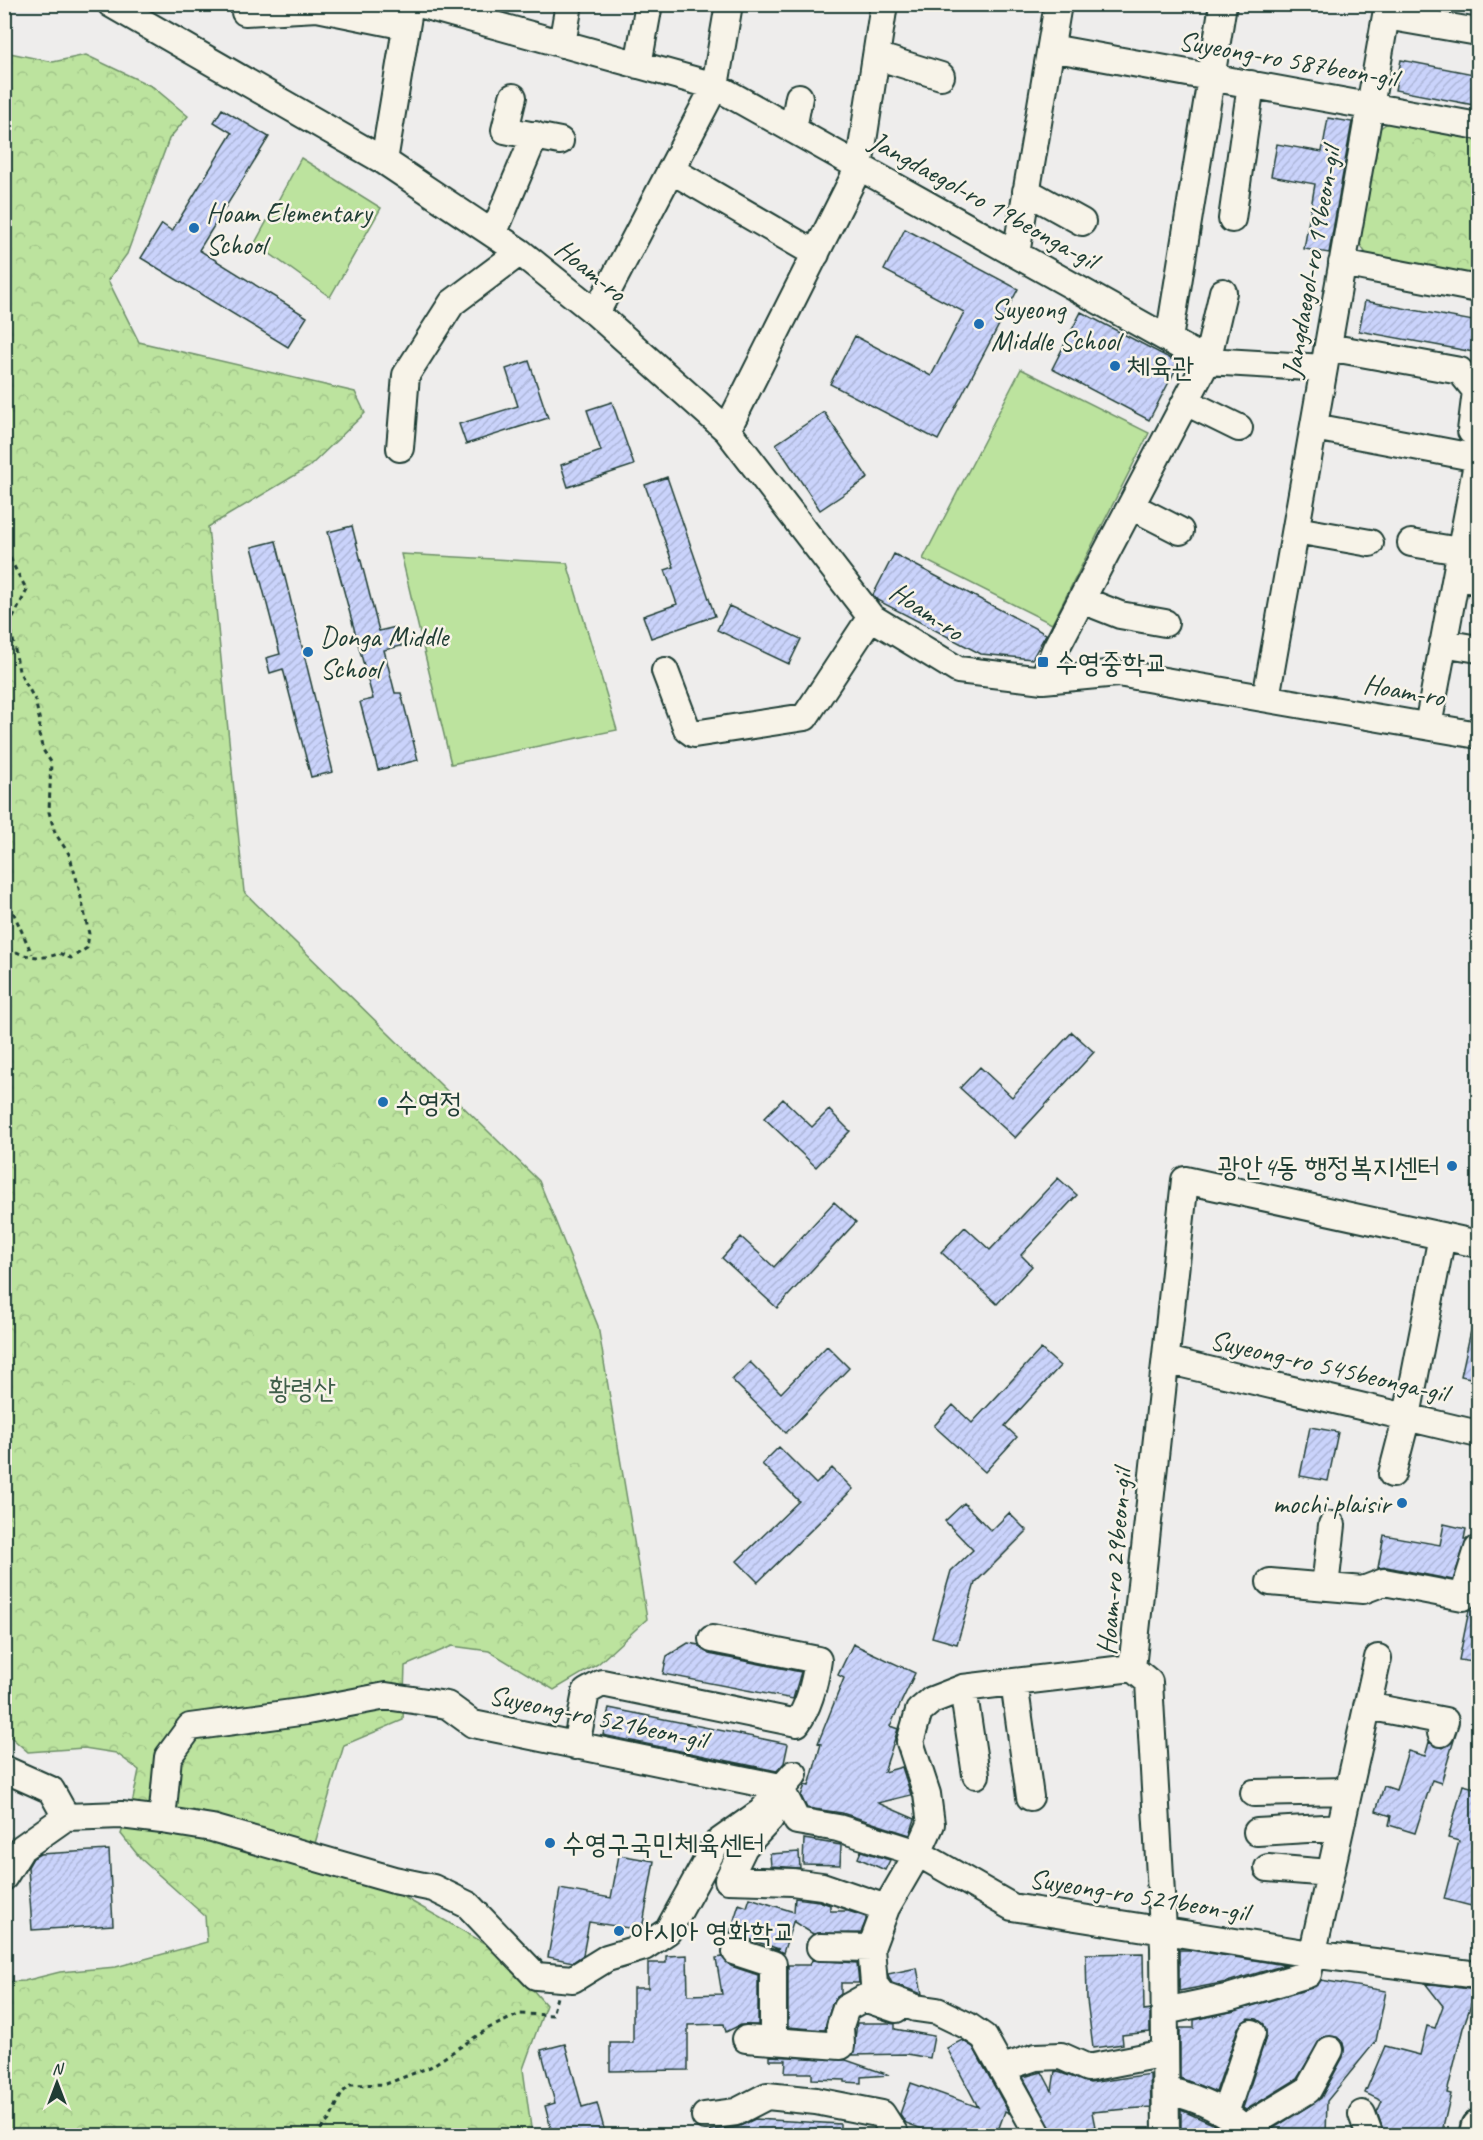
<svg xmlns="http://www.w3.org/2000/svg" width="1483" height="2140" viewBox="0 0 1483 2140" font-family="Caveat,'Poor Story',sans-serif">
  <defs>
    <pattern id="forest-crowns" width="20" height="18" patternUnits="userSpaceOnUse" patternTransform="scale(1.5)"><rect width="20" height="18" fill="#bce39e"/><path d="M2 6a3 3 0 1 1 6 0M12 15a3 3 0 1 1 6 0" fill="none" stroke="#a1c489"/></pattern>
    <pattern id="building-hatch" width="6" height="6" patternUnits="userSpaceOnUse" patternTransform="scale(1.5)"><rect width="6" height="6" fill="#cad3fb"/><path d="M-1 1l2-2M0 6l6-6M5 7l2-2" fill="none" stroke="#adb6d8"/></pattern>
  </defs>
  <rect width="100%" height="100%" fill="#eeedec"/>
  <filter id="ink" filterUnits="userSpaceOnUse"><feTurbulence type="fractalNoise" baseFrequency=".0167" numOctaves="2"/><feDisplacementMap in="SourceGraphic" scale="12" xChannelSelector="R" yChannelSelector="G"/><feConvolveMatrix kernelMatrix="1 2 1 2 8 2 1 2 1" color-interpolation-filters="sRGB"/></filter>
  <g filter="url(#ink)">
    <path fill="url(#forest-crowns)" stroke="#6e9069" stroke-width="1.5" d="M5 52 53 62 86 55 153 87 188 116 169 139 127 254 108 280 139 342 355 392 365 413 309 467 208 527 244 892 539 1181 598 1326 647 1619 598 1664 554 1690 489 1651 452 1646 405 1666 403 1720 344 1745 308 1867 388 1888 500 1952 546 2005 523 2069 532 2135H5L4 1982 24 1981 60 1972 116 1967 207 1942 205 1916 141 1859 121 1834 133 1799 139 1770 116 1753 84 1748 28 1752 5 1732Z
      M1392 120 1478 136V278L1368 257 1356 238 1376 131Z"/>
    <path fill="#bce39e" stroke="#6e9069" stroke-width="1.5" d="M301 158 381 208 330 297 255 243Z
      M1021 369 1149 433 1052 624 923 559Z
      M401 554 567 563 617 730 451 764Z"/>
    <path fill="url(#building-hatch)" stroke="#1f3d34" stroke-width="1.5" d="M1401 60 1479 75V106L1395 90Z
      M222 109 269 137 199 250 307 317 288 347 141 258 162 224 172 231 232 133 214 122Z
      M1328 118 1352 122 1329 253 1304 249 1315 184 1271 176 1277 144 1322 152Z
      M905 229 1018 289 938 440 830 384 855 336 931 376 964 312 884 270Z
      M1365 301 1479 322V353L1359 331Z
      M1081 312 1179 363 1149 420 1052 369Z
      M529 361 548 418 466 444 459 424 518 406 506 369Z
      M612 402 634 465 568 487 561 465 601 451 587 410Z
      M824 412 868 478 820 510 776 444Z
      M667 477 715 616 651 638 643 616 677 604 665 570 674 567 645 485Z
      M352 526 379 631 396 627 401 646 384 650 395 693H401L418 760 378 770 360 702 373 699 328 532Z
      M276 541 333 772 311 777 283 669 270 673 266 658 280 654 252 547Z
      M894 554 1046 634 1032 659 981 654 877 600 873 595Z
      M729 606 801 639 789 664 717 630Z
      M1072 1032 1094 1052 1015 1138 960 1088 980 1067 1012 1097Z
      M783 1099 812 1127 829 1110 850 1131 816 1167 764 1118Z
      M1058 1178 1077 1195 1021 1255 1032 1266 997 1304 941 1252 965 1227 990 1250Z
      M834 1202 856 1222 777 1308 722 1258 741 1237 774 1267Z
      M1472 1326H1479V1380L1461 1376Z
      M827 1346 849 1368 786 1433 732 1380 750 1362 781 1393Z
      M1041 1349 1060 1366 1005 1426 1017 1437 985 1472 934 1426 953 1405 972 1423Z
      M1310 1427 1338 1432 1328 1481 1300 1476Z
      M779 1447 816 1484 832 1468 853 1489 758 1582 737 1561 799 1501 762 1464Z
      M964 1503 991 1531 1009 1513 1027 1531 975 1583 957 1644 932 1637 951 1571 973 1550 945 1521Z
      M1444 1524 1466 1529 1464 1539H1467L1453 1580 1387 1567 1378 1568 1384 1535 1440 1545Z
      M1479 1599V1663L1459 1660 1469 1610Z
      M688 1643 699 1645 709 1654 801 1672 793 1699 663 1674 667 1656Z
      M853 1644 915 1673 890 1726 898 1729 884 1772 902 1767 911 1795 878 1803 915 1819 910 1835 842 1813 807 1808 801 1796 805 1785 809 1786 821 1744 818 1743 844 1678 838 1675Z
      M609 1708 788 1744 784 1763 777 1771 603 1735Z
      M1454 1740 1441 1783 1432 1780 1415 1833 1389 1825 1391 1816 1376 1811 1384 1786 1396 1790 1408 1751 1425 1756 1429 1742 1443 1748Z
      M1463 1785 1479 1789V1908L1444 1899 1459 1841 1448 1838Z
      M804 1839 841 1845 840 1865 803 1864Z
      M109 1850 113 1925 32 1930 28 1867 33 1858 40 1854Z
      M861 1851 890 1860 885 1870 858 1858Z
      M799 1852 800 1868 771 1866 770 1854Z
      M619 1855 654 1861 642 1930 589 1922 583 1955 573 1962 548 1957 560 1889 611 1898Z
      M750 1898 794 1912 795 1898 819 1901 830 1905V1911H848L866 1917V1920L861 1933 813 1934 794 1922V1919L783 1953 776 1949H779L730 1933 739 1904 747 1907Z
      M1179 1950H1190L1285 1965 1227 1982 1179 1991Z
      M1143 1953 1144 2010 1150 2009V2032L1122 2035 1123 2044 1093 2048 1087 2000 1086 1954Z
      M687 1955 688 1995 722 1994 716 1958 722 1957 731 1966 758 1975V2025H740L726 2032 724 2024 688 2025V2070L610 2071V2043H633V1988H648V1963H666V1956Z
      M812 1960 857 1963 859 1983H841V1994L832 2003 825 2030 788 2027V1965H810Z
      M917 1968 922 1994 892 1983 889 1978 888 1974Z
      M1321 1980 1386 1991 1376 2041 1327 2101 1326 2136H1267L1266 2133 1321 2098 1343 2057V2043L1337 2037 1322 2038 1297 2079 1246 2110 1243 2108 1266 2037 1264 2024 1257 2019 1248 2018 1238 2028 1216 2092 1180 2078V2028H1194V2020L1235 2011 1312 1988Z
      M1425 1983 1476 1990 1463 2028 1447 2093 1451 2094 1441 2136H1385L1377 2112 1382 2101 1365 2093 1385 2046 1420 2055 1427 2026 1435 2028 1443 2006Z
      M857 2023H889L895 2024V2029L934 2036 930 2058 907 2054 853 2055Z
      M962 2040 973 2047 1009 2113 1005 2111 996 2136H940L906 2123 900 2114 911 2083 978 2107 947 2048Z
      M565 2044 582 2107 597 2103 606 2136H553L545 2106 555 2103 541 2050Z
      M770 2056 846 2060 889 2075 861 2077V2083L845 2082V2080L812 2079V2073H785L786 2060H770Z
      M1055 2071 1090 2083 1150 2074 1151 2107 1092 2112 1095 2127 1074 2132 1073 2128 1054 2136 1023 2077 1042 2072 1052 2091Z
      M1181 2110 1215 2125 1224 2131 1223 2136H1181Z
      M755 2119 840 2124V2136H710L711 2130 738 2127Z"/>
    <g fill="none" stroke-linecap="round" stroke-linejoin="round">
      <defs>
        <path id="minor" d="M111 4 384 161 520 252 596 313 727 430 871 617 958 670 1043 680 1118 673 1478 735
          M245 4V12L317 8 406 26
          M419 4 715 86 1207 361 1324 368
          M1386 16 1478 32
          M562 44 569 4
          M1051 48 1478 126
          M876 56 941 76
          M638 65 649 4
          M513 97 505 130 560 141
          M793 129 799 97
          M384 161 409 10
          M671 170 816 254
          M1026 191 1082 222
          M1232 219 1251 84
          M494 232 535 135
          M1016 254 1058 4
          M1342 263 1478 289
          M596 313 715 86 729 4
          M1169 339 1223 4
          M1328 347 1460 371 1476 391 1471 431
          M1186 402 1239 428
          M1314 427 1478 458
          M727 430 859 167 884 4
          M400 448 406 375 452 303 520 252
          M1131 506 1180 531
          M1296 530 1370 543
          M1411 543 1460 551
          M1456 576 1478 581
          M1082 600 1120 615 1165 623
          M1443 643 1478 649
          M665 671 687 729 694 734 805 717 871 617
          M1043 680 1056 648 1207 361 1223 292
          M1266 698 1388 4
          M1428 726 1478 458
          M1166 1360 1478 1434
          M1392 1474 1407 1416 1442 1236
          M1270 1582 1363 1590 1384 1582 1463 1597 1478 1549
          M1325 1587 1332 1525
          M1132 1668 1185 1180 1478 1244
          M1132 1668 1149 1682 1164 1947 1166 2136
          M1014 1682 1030 1797
          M963 1688 976 1775
          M1367 1706 1445 1721 1441 1733
          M576 1746 586 1692 602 1683 797 1723C810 1705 815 1682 818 1660L712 1639
          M4 1769 51 1790 66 1817
          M1254 1793 1348 1791
          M770 1819 744 1847 728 1880 792 1882 822 1886 886 1908
          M162 1820 212 1828 394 1880 433 1888 468 1905 536 1976 573 1979 607 1958 644 1947 668 1931 716 1844 761 1812 794 1774
          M1257 1832 1340 1827
          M1268 1868 1330 1873
          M4 1877 22 1848 66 1817 121 1815 162 1820 168 1757 190 1727 307 1711 386 1696 447 1705 473 1724 780 1787 797 1821 838 1828 918 1853 1012 1907 1311 1954 1478 1975
          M820 1947 871 1948
          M736 1952 773 1964V2040
          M1165 2011 1231 1997 1308 1974 1378 1658
          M746 2039 841 2046 840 2026 846 2008 864 1998 896 2009
          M1002 2068 1036 2057 1061 2056 1088 2068 1165 2053
          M1166 2090C1200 2099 1227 2110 1252 2136
          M1225 2113 1252 2033
          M1362 2114 1370 2136
          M705 2116 736 2112 767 2096 816 2101 882 2114 896 2136
          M1039 2136 984 2037 968 2026 937 2011 916 2008 883 1996 874 1984 871 1948 886 1908 918 1853 931 1824 927 1794 910 1742 919 1711 932 1700 963 1688 1132 1668
          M1238 2136 1245 2128 1308 2090 1330 2050"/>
        <path id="major" d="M1476 2136 1478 2127"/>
      </defs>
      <use href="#minor" stroke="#1f3d34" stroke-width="30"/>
      <use href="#major" stroke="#1f3d34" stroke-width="38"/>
      <path stroke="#1f3d34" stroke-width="3" stroke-dasharray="4.5 4.5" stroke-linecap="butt" d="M4 505C8 515 5 524 5 535 6 555 17 572 27 590L10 624 19 671 35 700 40 722 39 735 43 750 51 762 49 812 55 833 69 854 78 884 89 934 87 948 71 958 59 953C47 960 24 957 12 950L4 952
        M4 887 8 901 32 954
        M248 2136H264
        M314 2136 330 2119 342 2093 350 2085 386 2084 430 2067 489 2028 520 2014 552 2015 557 1997"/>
      <use href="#minor" stroke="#f7f3e8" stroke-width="26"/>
      <use href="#major" stroke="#f7f3e8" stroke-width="33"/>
    </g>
  </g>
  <g fill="#1f6fb2" stroke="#f7f3e8" stroke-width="2">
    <circle cx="194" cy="228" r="6"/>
    <circle cx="979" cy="324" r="6"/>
    <circle cx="1115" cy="366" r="6"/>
    <circle cx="308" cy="652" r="6"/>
    <rect x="1037" y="656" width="12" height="12" rx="3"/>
    <circle cx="383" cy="1102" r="6"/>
    <circle cx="1452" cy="1166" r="6"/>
    <circle cx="1402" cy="1503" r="6"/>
    <circle cx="550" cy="1843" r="6"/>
    <circle cx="619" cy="1931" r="6"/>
  </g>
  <g text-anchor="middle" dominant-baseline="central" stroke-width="5" stroke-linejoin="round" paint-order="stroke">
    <g font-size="28" fill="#1f3d34" stroke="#f7f3e8">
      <text transform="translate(1288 59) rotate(10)">Suyeong-ro 587beon-gil</text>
      <text transform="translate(984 200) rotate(29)">Jangdaegol-ro 19beonga-gil</text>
      <text transform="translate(1311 262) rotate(-80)">Jangdaegol-ro 19beon-gil</text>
      <text transform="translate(591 270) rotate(39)">Hoam-ro</text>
      <text transform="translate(927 611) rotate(34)">Hoam-ro</text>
      <text transform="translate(1404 690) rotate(10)">Hoam-ro</text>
      <text transform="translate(1329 1366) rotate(13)">Suyeong-ro 545beonga-gil</text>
      <text transform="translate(1114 1562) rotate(-85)">Hoam-ro 29beon-gil</text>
      <text transform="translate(598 1717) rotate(12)">Suyeong-ro 521beon-gil</text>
      <text transform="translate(1139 1895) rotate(9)">Suyeong-ro 521beon-gil</text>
    </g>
    <g font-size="28" fill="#1f3d34" stroke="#f7f3e8" text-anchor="start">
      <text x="206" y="212">Hoam Elementary<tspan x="206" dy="32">School</tspan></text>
      <text x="991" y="308">Suyeong<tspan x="991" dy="32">Middle School</tspan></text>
      <text x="1127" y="366">체육관</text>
      <text x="320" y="636">Donga Middle<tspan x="320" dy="32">School</tspan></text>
      <text x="1055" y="662">수영중학교</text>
      <text x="395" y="1102">수영정</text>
      <text x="1440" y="1166" text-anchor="end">광안4동 행정복지센터</text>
      <text x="1390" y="1503" text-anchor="end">mochi plaisir</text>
      <text x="562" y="1843">수영구국민체육센터</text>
      <text x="631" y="1931">아시아 영화학교</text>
    </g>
    <g font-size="28" fill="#3e5e49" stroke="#f7f3e8">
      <text x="302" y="1388">황령산</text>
    </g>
  </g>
  <rect width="1483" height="2140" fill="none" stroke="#f7f3e8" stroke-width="24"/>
  <rect x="12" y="12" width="1459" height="2116" fill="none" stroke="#1f3d34" stroke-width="2" filter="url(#ink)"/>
  <g transform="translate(57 2083)" stroke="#f7f3e8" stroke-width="4.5" paint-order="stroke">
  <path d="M0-4.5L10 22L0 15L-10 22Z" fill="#1f3d34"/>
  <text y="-9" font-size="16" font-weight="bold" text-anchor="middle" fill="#1f3d34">N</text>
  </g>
</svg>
